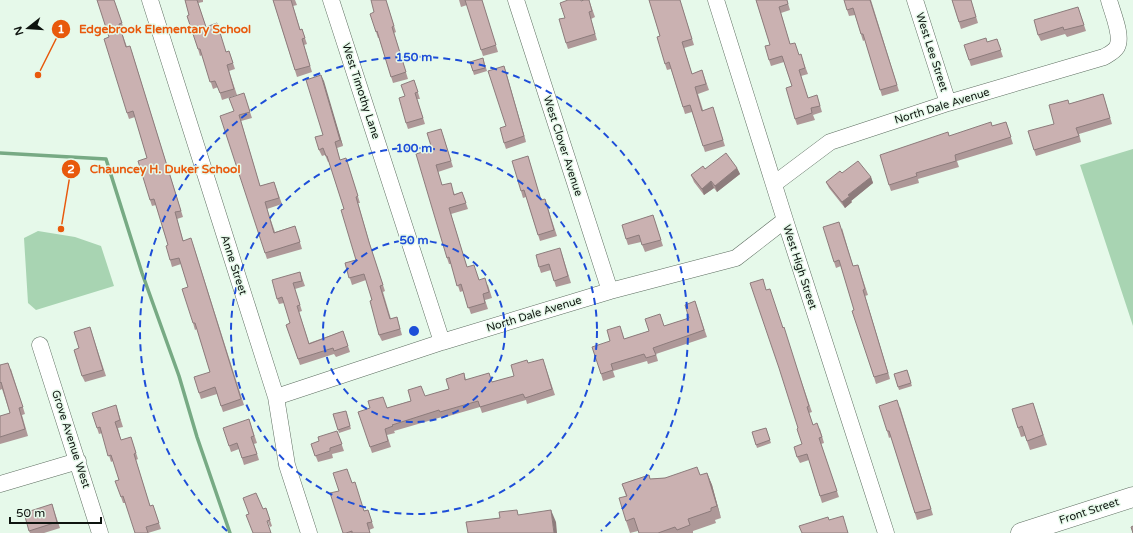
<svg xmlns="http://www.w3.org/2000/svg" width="1133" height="533" viewBox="0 0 1133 533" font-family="'Varela Round',sans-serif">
  <rect width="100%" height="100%" fill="#e6f9ea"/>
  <path fill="#a8d4b2" d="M1133 149V326L1080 165Z
    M38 231 75 237 101 246 114 286 36 310 28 303 24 238Z"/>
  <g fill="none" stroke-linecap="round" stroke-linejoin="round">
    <path stroke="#77aa84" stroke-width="3.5" d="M0 153 106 159 142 273 179 376 197 437 230 533"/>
    <defs>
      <path id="minor" d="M150 0 276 397 287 465 309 533
        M331 0 442 342
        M516 0 610 291
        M716 0 785 220 886 533
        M915 0 948 103
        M774 184 830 142 948 103 1104 57C1109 54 1114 52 1117 47 1123 36 1112 12 1109 0
        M40 345 100 533
        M276 397 442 342 610 291 736 258 785 220
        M0 484 78 461"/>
      <path id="major" d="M1021 533 1133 497"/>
    </defs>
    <use href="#minor" stroke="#5e6e61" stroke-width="17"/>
    <use href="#major" stroke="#5e6e61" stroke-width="21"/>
    <use href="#minor" stroke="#fff" stroke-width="16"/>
    <use href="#major" stroke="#fff" stroke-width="20"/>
  </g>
  <path fill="#ae9898" d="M185 0H203V2L198 3 206 27 226 52 229 51 235 69 229 71 237 95 222 100 218 87 213 89 202 55 200 56 198 49Z
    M273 0H295L297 5 293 6 300 29H302L307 44 304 45 312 72 297 77Z
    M386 0 396 32 394 33 408 79 393 83 379 38H378L376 32 374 12Z
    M459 0H482L498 52 483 56 467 5 461 7Z
    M589 0 595 17 591 19 597 40 568 49 566 43 565 18 581 1Z
    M649 0H680L694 45 684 48 692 74 702 70 709 90 698 94 703 110 715 114 725 146 705 152 692 112 685 114 671 69 667 70 665 64 660 36Z
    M756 0H787L790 10 781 13 790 44 803 61 808 74 801 76 808 98 819 102 822 112 813 115 815 120 797 125 795 119 792 86 784 62 771 66 769 60 770 45Z
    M845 0H871L899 91 882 96 865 40 863 41 855 15 849 16 847 10Z
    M952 0H971L978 23 961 29Z
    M115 2 124 29 121 30 127 47 132 52 183 217 177 219 183 240 193 244 244 405 223 412 217 394 201 399 199 393 210 372 197 329 195 330 193 323 188 287 181 264 172 267 170 260 168 245 156 205 152 206 150 200 147 158 135 117 129 119 127 113Z
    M1080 13 1086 31 1067 37 1065 34 1041 41 1038 35Z
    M997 39 1003 57 971 66 969 60 987 42Z
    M483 58 487 71 474 75 470 62Z
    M504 66 526 142 506 149 504 143 506 126Z
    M321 75 343 146 337 148 340 160 348 164 360 203H358L371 248 385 291 383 292 391 319 397 317 402 335 382 341 379 335 372 300 366 280 352 285 345 263 356 260 344 209 329 162H328L325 155 322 156 319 150 323 135Z
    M414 80 420 99H417L425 124 408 129 406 123 405 96Z
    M1103 94 1112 124 1079 134 1081 142 1036 156 1034 150 1069 104Z
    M246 100 252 118 241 121 260 186 274 182 282 204 267 209 275 232 295 226 302 249 267 259 265 253 234 111Z
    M1006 122 1013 144 957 161 959 167 918 179 919 183 891 191 889 185 949 136 993 126Z
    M443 135 453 167 438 172 442 185 455 194 462 192 468 209 451 214 467 267 476 272 479 280 488 285 492 298 485 300 488 309 471 314 463 291 460 292 451 264H449L447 258 432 149Z
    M528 156 541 200 545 199 557 236 540 241 526 197 523 198 521 191Z
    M737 168 740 174 717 192 714 188 704 195 694 182 691 175 705 169Z
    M842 173 871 177 873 183 851 201 852 202 845 208 829 188 826 182Z
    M653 215 663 246 645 252 641 242 628 245 626 239Z
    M842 228 853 266 858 265 868 295 865 296 890 379 876 384 841 266 836 268 834 262Z
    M562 254 571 283 556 287 551 270 541 273 539 267Z
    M300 272 305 286 295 289 302 311 299 312 309 343 343 331 350 352 336 357 334 354 300 365 286 325 290 323 284 303 279 304 277 299Z
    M766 290 783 328 812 412 809 413 813 425 820 429 824 443 821 444 839 497 822 503 809 460 800 463 797 457 802 444Z
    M695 301 707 337 656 354 658 361 648 364 647 361 613 371 615 377 603 381 601 374 610 341 622 332 624 339 689 318Z
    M90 327 106 376 85 382 82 376 79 348Z
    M0 363V365L11 369 25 414 22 415 28 436 0 444V416L10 413 2 389 0 390Z
    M528 363 545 365 555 395 527 404 526 400 482 413 480 407 442 418V417L394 431 395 433 387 435 391 447 372 453 370 447 387 408 449 389 464 373 466 380 493 382 514 376Z
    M907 370 912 386 899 390 894 374Z
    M1033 403 1047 445 1030 450 1025 436 1021 437 1018 428Z
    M116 405 123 427 118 428 121 440 131 437 138 459 136 460 150 506 155 511 161 529 148 533 125 503H123L121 497 119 480 113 461 111 462 102 433 99 434 97 428Z
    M900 407 933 515 917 520 891 437 889 438 887 431Z
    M333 414H347L351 429 339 433Z
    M249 419 257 443 254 444 259 460 244 465 239 449 231 452 229 446Z
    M766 428 771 443 757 448 752 432Z
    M337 431 344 451 332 454 333 458 318 462 311 444 319 441Z
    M707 473 712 485 721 518 715 520 716 523 693 531V533H639L638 531 630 533 626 521V496L622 484 649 475 650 479 700 475Z
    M352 483 364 511 368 510 374 528 369 530 370 533H343L339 491Z
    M52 504 60 528 44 533H30L29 531Z
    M266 508 272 526 270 527 263 509Z"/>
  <path fill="#8d7c7c" d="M504 66 506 72 526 142 524 136Z
    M321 75 324 81 343 146 340 140Z
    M737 168 740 174 717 192 715 186Z
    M871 177 873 183 851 201 852 202 845 208 842 202 848 195Z
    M711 181 714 188 704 195 702 189Z
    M863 290 865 296 890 379 888 373Z
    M707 473 712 485 721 518 717 506Z
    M551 510 556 522 557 533H554Z"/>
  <path fill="#cab1b1" stroke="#8d7c7c" d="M97 0H114L122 23 119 24 126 47 130 46 181 211 175 212 183 241 191 238 241 399 221 406 215 387 199 393 194 377 210 372 195 323H193L182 289 188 287 179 258 170 260 166 246 168 245 154 199 150 200 138 161 147 158 133 111 127 113 104 39 109 37Z
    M185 0H197L206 27 217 23 226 52 229 51 233 63 227 65 234 89 220 93 215 81 210 82 200 49H198L187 16 189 15Z
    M273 0H291L300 30 302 29 305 38 302 39 310 66 295 70Z
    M371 0H386L394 26 392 27 406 72 391 77 377 31 376 32 370 14 374 12Z
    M465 0H482L496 45 481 50Z
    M568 0H581V1L584 0H589L592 11 589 12 595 34 566 43 559 19 565 18 560 3Z
    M649 0H680L692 39 682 42 692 74 702 70 706 84 695 87 702 111 713 107 723 140 703 146 690 105 683 107 669 62 665 64 657 37 660 36Z
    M756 0H787L788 4 779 7 790 44 795 43 799 55 801 54 805 68 799 70 808 98 817 95 820 106 811 108 812 113 795 119 786 88 792 86 782 56 769 60 765 46 770 45Z
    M844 0H870L897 85 880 90 863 34H861L853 8 847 10Z
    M952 0H971L976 17 959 22Z
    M1078 7 1084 25 1064 30 1063 27 1038 35 1034 20Z
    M986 38 987 42 997 39 1001 50 969 60 964 45Z
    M483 58 485 68 473 71 470 62Z
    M504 66 524 136 504 143 500 128 506 126 488 71Z
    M321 75 340 140 335 142 340 160 346 158 358 196 356 197 369 242 383 285 380 286 390 319 397 317 400 329 379 335 370 301 372 300 364 274 349 278 345 263 356 260 341 210 344 209 327 156H326L323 148 319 150 315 137 323 135 306 80Z
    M414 80 418 92 415 93 423 118 406 123 399 98 405 96 401 85Z
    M244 93 250 112 239 115 260 186 274 182 279 198 265 202 274 233 295 226 300 242 265 253 220 116 234 111 229 98Z
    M1103 94 1110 118 1076 128 1079 136 1034 150 1028 131 1054 124 1049 105 1068 100 1069 104Z
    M991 122 992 126 1006 122 1011 137 955 155 956 161 916 173 917 176 889 185 880 155 948 132 949 136Z
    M441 129 451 161 436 165 442 185 451 183 454 195 462 192 466 203 449 208 467 267 474 265 479 280 485 278 489 292 483 294 485 303 468 308 461 284 457 286 449 257 447 258 416 154 432 149 427 133Z
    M726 153 737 168 715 186 711 181 702 189 691 175 703 166 705 169Z
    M528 156 541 200 545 199 554 230 538 235 524 190 521 191 512 161Z
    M858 161 871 177 848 195 850 196 842 202 826 182 840 171 842 173Z
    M653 215 661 240 642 245 639 235 626 239 622 225Z
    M839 222 853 266 858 265 865 289 863 290 888 373 874 377 852 311 854 310 839 260 834 262 823 227Z
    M560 248 568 276 554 281 549 264 539 267 536 255Z
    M300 272 302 281 293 283 300 305 297 306 309 344 343 331 348 346 334 351 333 348 298 359 286 325 290 323 282 297 277 299 272 280Z
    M763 279 766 290 770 289 783 328 784 327 809 406 807 407 813 425 817 423 822 437 819 438 837 491 820 496 807 454 797 457 794 447 802 444 797 429 798 428 779 368 750 283Z
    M695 301 704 330 653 348 656 355 646 358 644 354 611 364 613 370 601 374 592 347 610 341 607 330 620 326 624 339 649 331 645 319 660 314 664 326 689 318 685 305Z
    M90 327 103 370 82 376 74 350 79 348 74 332Z
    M543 359 552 389 525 398 523 394 480 407 478 401 440 412 439 410 392 425 393 426 385 429 388 441 370 447 358 412 370 408 368 401 383 397 387 408 411 401 408 390 421 386 425 396 449 389 446 379 464 373 465 380 489 373 492 382 514 376 511 365 527 360 528 363Z
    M8 363 23 407 19 408 25 429 0 437V416L10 413 1 382 0 383V365Z
    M907 370 911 383 898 387 894 374Z
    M897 400 931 509 915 513 889 431H887L879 406Z
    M1033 403 1043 435 1027 441 1022 426 1018 428 1012 409Z
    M116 405 120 420 115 422 121 440 131 437 136 453 134 454 150 506 153 505 159 523 146 527 148 533H135L123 496 121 497 115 481 119 480 111 455 108 456 100 427 97 428 92 413Z
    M346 411 350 426 338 430 333 414Z
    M249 419 254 436 251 437 257 454 242 458 237 443 229 446 223 428Z
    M766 428 770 440 756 445 752 432Z
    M337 431 342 444 330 448V451L315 456 311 444 319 441 318 437Z
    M697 467 700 475 707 473 717 506 711 508V511L688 519 690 525 677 530 675 527 658 533H639L634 518 626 521 619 498 627 496 622 484 649 475 650 479 665 478Z
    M347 469 352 483 355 482 364 511 368 510 372 522 367 523 370 533H352V531L346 533H343L330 493 339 491 333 473Z
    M256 493 263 509 266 508 270 520 267 521 271 533H253L246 515 249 514 243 498Z
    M52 504 57 522 29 531 24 513Z
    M517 510 518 515 551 510 554 533H468L466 522 500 518 499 512Z
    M843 516 848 533H802L799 526 828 517 829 520Z
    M1133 526V533L1131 527Z"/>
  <g fill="none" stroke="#1d4ed8" stroke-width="2" stroke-dasharray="7 5">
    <circle cx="414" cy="331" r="91"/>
    <circle cx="414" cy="331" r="183"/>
    <path d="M227 531A274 274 0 1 1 601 531"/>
  </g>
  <g text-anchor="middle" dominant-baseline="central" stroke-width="3" stroke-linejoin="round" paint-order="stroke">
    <g font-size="11" fill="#0e140f" stroke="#e6f9ea">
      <text transform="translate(932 52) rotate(72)">West Lee Street</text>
      <text transform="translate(361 91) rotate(72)">West Timothy Lane</text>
      <text transform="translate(942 106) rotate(-17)">North Dale Avenue</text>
      <text transform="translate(563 146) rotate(72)">West Clover Avenue</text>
      <text transform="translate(234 265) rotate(72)">Anne Street</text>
      <text transform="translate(800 267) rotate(72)">West High Street</text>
      <text transform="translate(534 314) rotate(-17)">North Dale Avenue</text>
      <text transform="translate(71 439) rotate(72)">Grove Avenue West</text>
      <text transform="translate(1089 511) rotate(-18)">Front Street</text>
    </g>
  </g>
  <circle cx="414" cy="331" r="6" fill="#1d4ed8" stroke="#e6f9ea" stroke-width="2"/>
  <g font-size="12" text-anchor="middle" font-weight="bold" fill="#1d4ed8" stroke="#e6f9ea" stroke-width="3" stroke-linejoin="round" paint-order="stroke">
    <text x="414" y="61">150 m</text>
    <text x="414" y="152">100 m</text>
    <text x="414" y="244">50 m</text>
  </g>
  <path fill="none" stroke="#e8590c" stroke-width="1.5" d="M38 75L61 29M61 229L71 169"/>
  <g fill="#e8590c" stroke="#e6f9ea" stroke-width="1.5">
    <circle cx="38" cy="75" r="4"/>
    <circle cx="61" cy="229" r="4"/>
    <circle cx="61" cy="29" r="10"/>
    <circle cx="71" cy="169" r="10"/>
  </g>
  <g font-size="12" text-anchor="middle" font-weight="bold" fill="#fff">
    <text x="61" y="33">1</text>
    <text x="71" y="173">2</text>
  </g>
  <g font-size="12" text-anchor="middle" font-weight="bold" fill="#e8590c" stroke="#e6f9ea" stroke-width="3" stroke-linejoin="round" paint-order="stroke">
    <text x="165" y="33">Edgebrook Elementary School</text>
    <text x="165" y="173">Chauncey H. Duker School</text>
  </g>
  <g transform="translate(28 28) rotate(253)" stroke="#e6f9ea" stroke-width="3" paint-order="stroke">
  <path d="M0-3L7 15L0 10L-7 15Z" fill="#0e140f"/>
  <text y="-6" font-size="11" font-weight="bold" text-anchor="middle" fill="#0e140f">N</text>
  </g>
  <path d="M10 517v6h91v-6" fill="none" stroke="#0e140f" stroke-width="2"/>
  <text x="16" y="517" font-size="12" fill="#0e140f" stroke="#e6f9ea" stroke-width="3" paint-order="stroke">50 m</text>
</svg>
